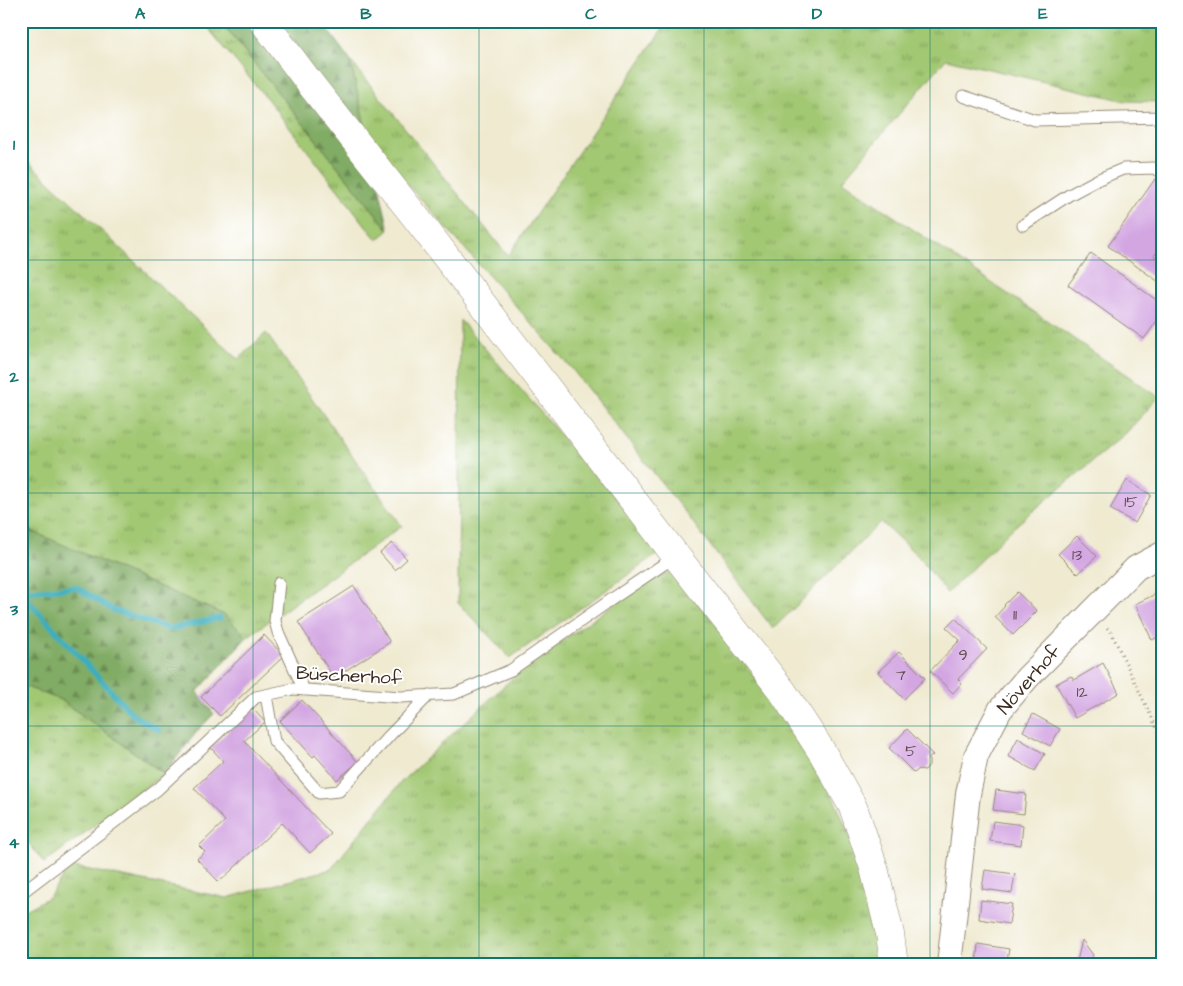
<svg xmlns="http://www.w3.org/2000/svg" width="1183" height="986" viewBox="0 0 1183 986" font-family="'Architects Daughter',sans-serif">
  <defs>
    <pattern id="grass-tufts" width="24" height="20" patternUnits="userSpaceOnUse" patternTransform="scale(1.25)"><rect width="24" height="20" fill="#a2c873"/><path d="M3 7l-1-3M5 7V3M7 7l1-3M15 17l-1-3M17 17v-4M19 17l1-3" fill="none" stroke="#85a35e"/></pattern>
    <pattern id="forest-firs" width="22" height="20" patternUnits="userSpaceOnUse" patternTransform="scale(1.25)"><rect width="22" height="20" fill="#81ac65"/><path d="M5 1l3.5 6h-7zM16 11l3.5 6h-7z" fill="#6b8c53"/></pattern>
  </defs>
  <rect width="100%" height="100%" fill="#fff"/>
  <filter id="ink" filterUnits="userSpaceOnUse"><feTurbulence type="fractalNoise" baseFrequency=".02" numOctaves="2"/><feDisplacementMap in="SourceGraphic" scale="10" xChannelSelector="R" yChannelSelector="G"/><feConvolveMatrix kernelMatrix="1 2 1 2 8 2 1 2 1" color-interpolation-filters="sRGB"/></filter>
  <filter id="wash" filterUnits="userSpaceOnUse"><feTurbulence type="fractalNoise" baseFrequency=".0096" numOctaves="4" result="noise"/><feDisplacementMap in="SourceGraphic" scale="20" xChannelSelector="R" yChannelSelector="G"/><feGaussianBlur stdDeviation="1.12" result="paint"/><feColorMatrix in="noise" values="0 0 0 0 0 0 0 0 0 0 0 0 0 0 0 0 0 1.4 0 .05"/><feComposite in="paint" operator="in"/></filter>
  <g filter="url(#wash)">
    <rect width="100%" height="100%" fill="#efead0"/>
    <path fill="url(#grass-tufts)" stroke="#6e7948" d="M202 21H222L225 27 389 230 377 240 268 100Z
      M666 21H1162V102L1126 101 946 59 842 181 1159 397 1126 433 1014 527 947 593 917 555 881 522 773 629 694 524 572 369 368 140 350 60 508 256 667 22Z
      M21 155 238 359 266 333 402 526 247 637 225 615 29 530 21 525Z
      M460 320 662 551 510 658 458 603Z
      M675 570 819 763 848 832 874 908 882 965H21V912L49 897 70 866 227 898 331 869 402 781 521 670 642 584Z
      M21 685 61 700 164 774 44 863 21 833Z"/>
    <path fill="url(#forest-firs)" stroke="#5e6b42" d="M222 21H321L350 60 389 230 225 27Z
      M21 525 29 530 225 615 247 637 197 692 214 714 199 729 164 774 61 700 21 685Z"/>
    <g fill="none" stroke-linecap="round" stroke-linejoin="round">
      <path stroke="#3eaeba" stroke-width="6" d="M21 592 76 587 113 610 170 629 220 618
        M21 593 134 716 159 730"/>
    </g>
    <g id="blocks">
      <path fill="#d3a6e2" d="M1155 179 1162 184V245L1154 256 1162 262V284L1108 246Z
        M1091 253 1162 304V314L1144 339 1068 285Z
        M1127 480 1151 495 1135 523 1110 509Z
        M1077 536 1097 556 1078 574 1058 554Z
        M392 543 407 559 395 570 380 553Z
        M354 586 390 642 334 678 298 622Z
        M1162 591V635L1152 640 1135 604Z
        M1017 592 1037 611 1013 635 995 617 1005 606 1004 605Z
        M955 618 987 649 958 679 962 683 953 693 930 671 960 640 946 627Z
        M264 635 284 656 220 716 201 697Z
        M899 652 925 678 904 699 878 672Z
        M1103 663 1119 693 1075 718 1056 684 1071 676 1074 680Z
        M302 700 358 762 337 780 315 755 313 757 280 721Z
        M252 708 265 722 244 741 331 834 310 853 282 823 219 882 197 859 205 852 199 846 225 821 194 788 223 761 211 748Z
        M1033 714 1060 729 1050 746 1023 731Z
        M907 729 933 755 928 759 929 761V765L925 770 919 769 914 773 889 748Z
        M1018 738 1045 754 1035 771 1008 756Z
        M996 790 1026 794 1024 814 993 810Z
        M993 821 1023 825 1021 845 990 841Z
        M985 870 1015 874 1012 893 982 889Z
        M981 900 1012 904 1009 924 979 919Z
        M1082 940 1093 955 1090 962 1100 960 1104 965H1076Z
        M978 944 1009 949 1006 965 976 964Z"/>
    </g>
  </g>
  <g filter="url(#ink)">
    <use href="#blocks" fill-opacity="0" stroke="#958a77" stroke-width="1"/>
    <g fill="none" stroke-linecap="round" stroke-linejoin="round">
      <defs>
        <path id="service" d="M963 96 1035 120 1162 117
          M1023 225 1069 195 1099 179 1123 169 1154 168 1162 172
          M279 583 275 621 278 632 304 690
          M266 695 274 741 319 793 339 791 390 735 429 695
          M21 893 158 789 256 697 293 689 401 697 454 694 511 670 615 597 676 556"/>
        <path id="minor" d="M949 965 968 794 976 756 1000 710 1027 678 1136 568 1162 554"/>
        <path id="secondary" d="M263 21 312 86 414 215 676 556 783 692 822 752 853 807 874 868 890 934 894 965"/>
      </defs>
      <use href="#service" stroke="#958a77" stroke-width="13"/>
      <use href="#minor" stroke="#958a77" stroke-width="26"/>
      <use href="#secondary" stroke="#958a77" stroke-width="29"/>
      <path stroke="#958a77" stroke-width="3" stroke-dasharray="1 4" stroke-linecap="butt" d="M1107 628 1111 632 1162 739"/>
      <use href="#service" stroke="#fff" stroke-width="11"/>
      <use href="#minor" stroke="#fff" stroke-width="24"/>
      <use href="#secondary" stroke="#fff" stroke-width="28"/>
    </g>
  </g>
  <path fill="none" stroke="#0f766e" stroke-width="1" stroke-opacity="0.55" d="M253 21V965M479 21V965M704 21V965M930 21V965M21 260H1162M21 493H1162M21 726H1162"/>
  <g text-anchor="middle" dominant-baseline="central" stroke-width="4" stroke-linejoin="round" paint-order="stroke">
    <g font-size="16" fill="#61494f">
      <text x="1131" y="502">15</text>
      <text x="1077" y="555">13</text>
      <text x="1015" y="615">11</text>
      <text x="963" y="655">9</text>
      <text x="901" y="675">7</text>
      <text x="1082" y="692">12</text>
      <text x="911" y="751">5</text>
    </g>
    <g font-size="19" fill="#3b2a1e" stroke="#fff">
      <text transform="translate(349 676) rotate(3)">Büscherhof</text>
      <text transform="translate(1029 680) rotate(-49)">Növerhof</text>
    </g>
  </g>
  <rect width="1183" height="986" fill="none" stroke="#fff" stroke-width="55"/>
  <rect x="28" y="28" width="1128" height="930" fill="none" stroke="#0f766e" stroke-width="2"/>
  <g font-size="16" text-anchor="middle" font-weight="bold" fill="#0f766e">
    <text x="140" y="19">A</text>
    <text x="366" y="19">B</text>
    <text x="591" y="19">C</text>
    <text x="817" y="19">D</text>
    <text x="1043" y="19">E</text>
    <text x="14" y="150">1</text>
    <text x="14" y="382">2</text>
    <text x="14" y="615">3</text>
    <text x="14" y="848">4</text>
  </g>
</svg>
